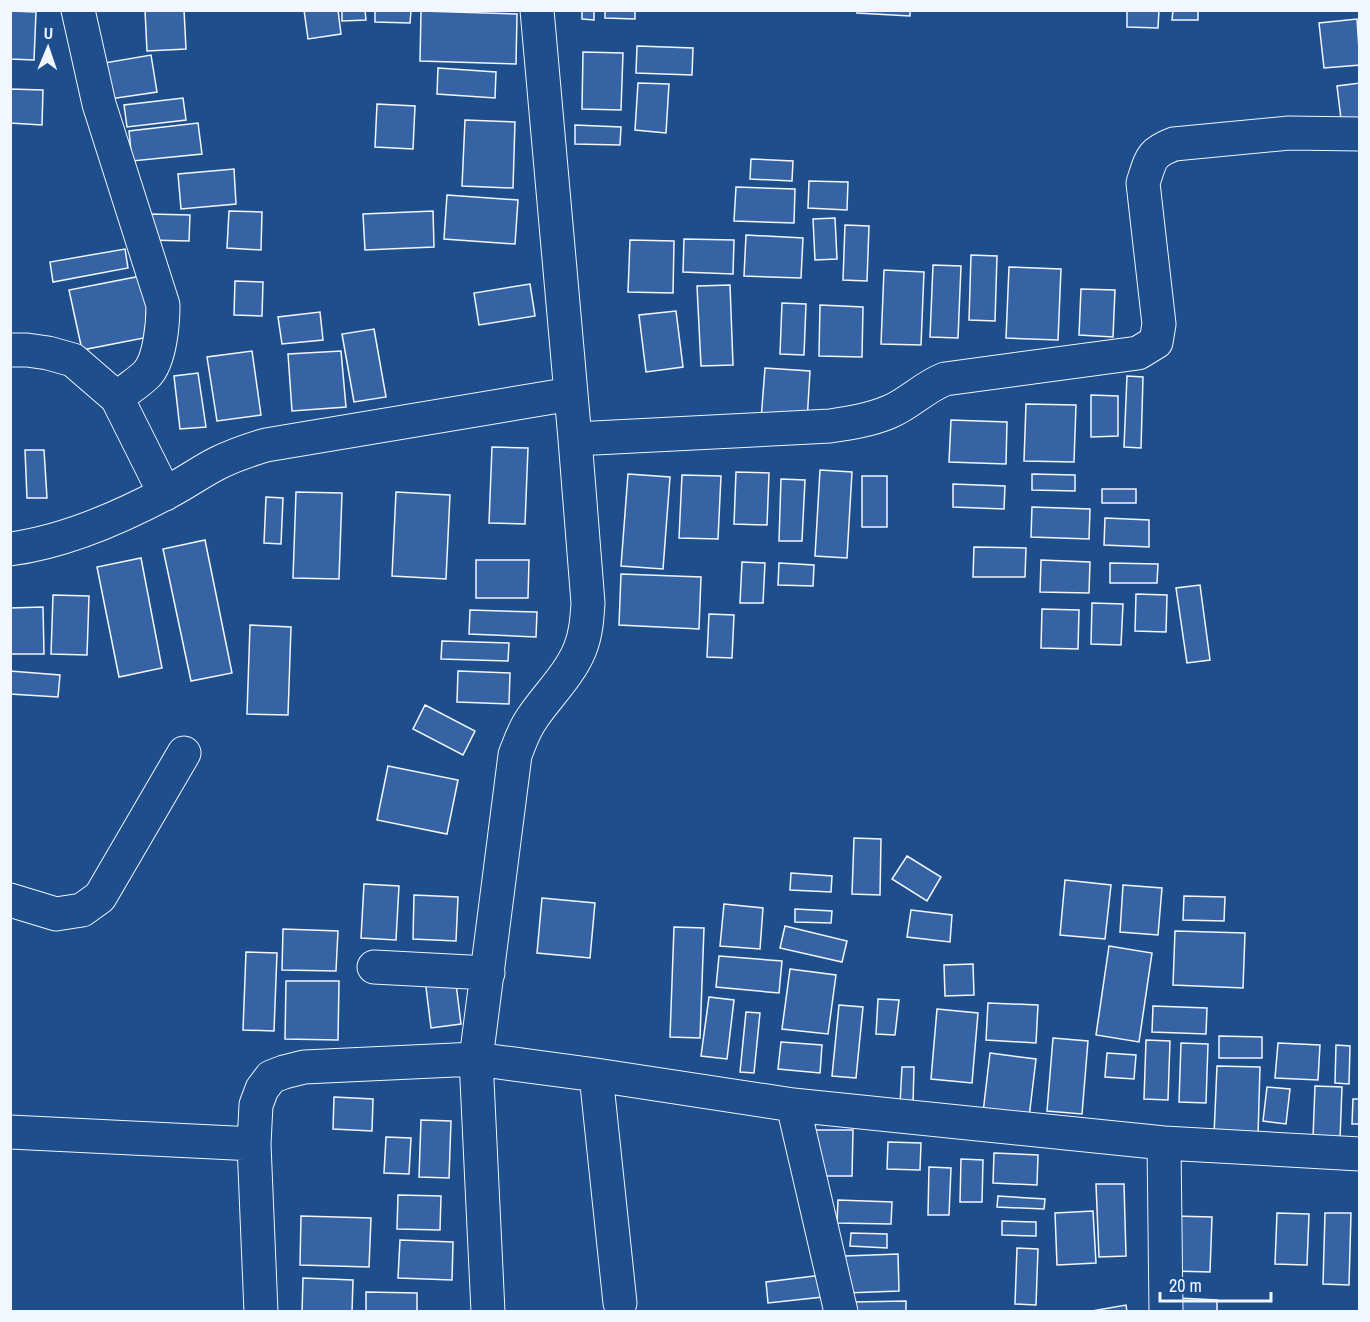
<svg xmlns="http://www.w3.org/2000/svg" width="1370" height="1322" viewBox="0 0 1370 1322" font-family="'Archivo Narrow',sans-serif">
  <rect width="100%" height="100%" fill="#1f4e8c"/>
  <path fill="#3563a3" stroke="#f2f6ff" stroke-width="1.5" d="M145 10H184L186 49 147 51Z
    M304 10H338L341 34 308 39Z
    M342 10H365L366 20 342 21Z
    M375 10H411L410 23 375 22Z
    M582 10H594V20L582 19Z
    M605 10H635V19L605 18Z
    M857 10H910V16L857 13Z
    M1127 10H1159L1158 28 1127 27Z
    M1173 10H1198V20H1172Z
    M10 11 36 12 34 60 10 59Z
    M421 11 517 14 516 64 420 61Z
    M1357 19 1360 65 1324 68 1319 23Z
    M637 46 693 48 692 75 636 73Z
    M583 52 623 53 621 110 582 109Z
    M151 55 157 92 110 99 104 63Z
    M438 68 496 72 495 98 437 94Z
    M638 83 669 84 666 133 635 130Z
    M1360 83V118L1341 119 1337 86Z
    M10 89 43 90 42 125 10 123Z
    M183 98 186 120 127 127 124 105Z
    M377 104 415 106 413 149 375 147Z
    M465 120 515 122 513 188 462 186Z
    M198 123 202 154 132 161 129 131Z
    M575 125 621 127 620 145 575 144Z
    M751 159 793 161 792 181 750 179Z
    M234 169 236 204 181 209 178 174Z
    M809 181 848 182 847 210 808 208Z
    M736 187 795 189 794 223 734 221Z
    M447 195 518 200 515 244 444 239Z
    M229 211 262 212 261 250 227 248Z
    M433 211 434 247 365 250 363 214Z
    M150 214 190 215 189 241 149 240Z
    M835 218 837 259 815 260 813 219Z
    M845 225 869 226 867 281 843 280Z
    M746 235 803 238 801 278 744 276Z
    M684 239 734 240 733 274 683 272Z
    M630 240 674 241 673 293 628 292Z
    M125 249 128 268 53 282 50 262Z
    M971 255 997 256 995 321 969 320Z
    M933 265 961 266 958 338 930 337Z
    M1009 267 1061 269 1058 340 1006 338Z
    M884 270 924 272 921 345 881 344Z
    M141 276 154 336 82 350 69 290Z
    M235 281 263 282 262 316 234 315Z
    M530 284 535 316 479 325 474 293Z
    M730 285 733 365 701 366 697 286Z
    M1081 289 1115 290 1113 337 1079 335Z
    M782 303 806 304 804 355 780 354Z
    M820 305 863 307 862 357 819 356Z
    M676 311 683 367 646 372 639 315Z
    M320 312 323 340 282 344 278 317Z
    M374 329 386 397 354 402 342 334Z
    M252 351 261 415 217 421 207 357Z
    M341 351 346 407 292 411 288 354Z
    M765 368 810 371 807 422 761 420Z
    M198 373 206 427 180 429 174 376Z
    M1127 376 1143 377 1141 448 1124 447Z
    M1091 395 1118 396V436L1091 437Z
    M1026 404 1076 405 1074 462 1024 461Z
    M951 420 1007 422 1006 464 949 462Z
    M492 447 528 448 525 524 489 523Z
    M25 450H44L47 498H27Z
    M820 470 852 472 847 558 815 556Z
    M736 472 769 473 767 525 734 524Z
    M628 474 670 477 663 569 621 566Z
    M1032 474 1075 475V491L1032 490Z
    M682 475 721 476 718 539 679 538Z
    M862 476H887V527H862Z
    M781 479 805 480 802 541H779Z
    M953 484 1005 486 1004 509 953 507Z
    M1102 489H1136V503H1102Z
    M296 492 342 493 339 579 293 578Z
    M396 492 450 495 446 579 392 576Z
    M266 497 283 498 281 544 264 543Z
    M1032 507 1090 509 1089 539 1031 537Z
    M1105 518 1149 520V547L1104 545Z
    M205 540 232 673 191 681 163 549Z
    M974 547 1026 548 1025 577H973Z
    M141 558 162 668 119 677 97 567Z
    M476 560H529L528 598H476Z
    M1041 560 1090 562 1089 593 1040 592Z
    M742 562 765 563 763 603H740Z
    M779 563 814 565 813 586 778 585Z
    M1110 563 1158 564 1157 583H1110Z
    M621 574 701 577 699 629 619 625Z
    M1200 585 1210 660 1187 663 1176 588Z
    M1136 594 1167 595 1166 632 1135 631Z
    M53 595 89 596 87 655 51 654Z
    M1092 603 1123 604 1121 645 1091 644Z
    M43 607 44 654H10V608Z
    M1042 609 1079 610 1078 649 1041 648Z
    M470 610 537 612 536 637 469 634Z
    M709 614 734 615 732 658 707 657Z
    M250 625 291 627 288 715 247 714Z
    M442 641 509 643 508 661 441 659Z
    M10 671 60 675 58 697 10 694Z
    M458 671 510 673 509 704 457 702Z
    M425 705 475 731 463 755 413 729Z
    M388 766 458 780 447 834 377 820Z
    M854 838 881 839 880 895 852 894Z
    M907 856 941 877 927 901 892 879Z
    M791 873 832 876 831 892 790 890Z
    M1065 880 1111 885 1105 939 1060 935Z
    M364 884 399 886 396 940 361 938Z
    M1123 885 1162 888 1158 935 1120 932Z
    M414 895 458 897 456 941 413 939Z
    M1184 896 1225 897 1224 921 1183 920Z
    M542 898 595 903 590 958 537 953Z
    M724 904 763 908 760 949 720 946Z
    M795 909 832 911 831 923 795 922Z
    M911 910 952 915 950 942 907 937Z
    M785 926 847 941 842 962 780 948Z
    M674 927 704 928 700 1038 670 1037Z
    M283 929 338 931 336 971 282 970Z
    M1175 931 1245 933 1243 988 1173 985Z
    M1109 946 1152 953 1139 1042 1096 1035Z
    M246 952 277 953 274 1031 243 1030Z
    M719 956 782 961 779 993 716 987Z
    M973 964 974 995 945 996 944 965Z
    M790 969 836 975 828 1034 782 1029Z
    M455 976 461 1024 431 1028 425 979Z
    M286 981H339L338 1040 285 1039Z
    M709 997 734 1000 727 1059 701 1056Z
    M878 999 899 1000 895 1035 876 1034Z
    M988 1003 1038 1005 1036 1043 986 1040Z
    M839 1005 863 1007 856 1078 832 1076Z
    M1153 1006 1207 1008 1206 1034 1152 1032Z
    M937 1009 978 1013 972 1083 931 1079Z
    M746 1012 760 1013 754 1073 740 1072Z
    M1219 1036 1262 1037V1058H1219Z
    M1053 1038 1088 1041 1082 1114 1047 1111Z
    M1146 1040 1170 1041 1168 1100 1144 1099Z
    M781 1042 822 1045 820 1073 778 1069Z
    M1181 1043 1208 1044 1206 1103 1179 1102Z
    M1278 1043 1320 1045 1318 1080 1275 1078Z
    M1336 1045 1350 1046 1349 1084 1335 1083Z
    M990 1053 1036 1059 1028 1126 982 1121Z
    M1107 1053 1136 1055 1134 1079 1105 1077Z
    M1217 1066 1260 1067 1258 1136 1214 1135Z
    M902 1067H914L913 1105 900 1104Z
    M1315 1086 1342 1087 1340 1139 1313 1138Z
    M1267 1087 1290 1089 1286 1124 1263 1121Z
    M334 1097 373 1099 372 1131 333 1129Z
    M1353 1099H1360V1124H1352Z
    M421 1120 451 1121 449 1178 419 1177Z
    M814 1130H853L852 1176H813Z
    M386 1137 411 1138 409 1174 384 1173Z
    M888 1142 921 1143 920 1170 887 1169Z
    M994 1153 1038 1155 1037 1185 993 1183Z
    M961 1159 983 1160 982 1202H960Z
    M929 1167 951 1168 949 1215H928Z
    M1096 1184H1124L1126 1256 1099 1257Z
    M398 1195 441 1196 440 1230 397 1229Z
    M998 1196 1045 1199 1044 1209 997 1207Z
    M838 1200 892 1202 891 1224 837 1223Z
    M1093 1211 1096 1263 1057 1265 1055 1213Z
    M1277 1213 1309 1214 1307 1265 1275 1264Z
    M1325 1213H1351L1349 1285 1323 1284Z
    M301 1216 371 1218 369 1267 300 1265Z
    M1174 1216 1212 1217 1210 1272 1172 1271Z
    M1002 1221 1036 1222V1236L1002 1235Z
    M851 1233 887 1234V1248L850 1246Z
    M400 1240 453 1242 452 1280 398 1278Z
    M1017 1248 1038 1249 1036 1305 1015 1304Z
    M898 1254 899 1291 846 1293 845 1256Z
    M830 1274 832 1296 768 1303 766 1282Z
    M303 1278 353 1280 352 1312H302Z
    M366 1292 417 1293V1312H366Z
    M1178 1298 1217 1300V1312H1177Z
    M906 1301V1312H853V1302Z
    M1126 1305 1127 1312H1086Z"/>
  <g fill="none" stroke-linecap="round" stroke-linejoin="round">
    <defs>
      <path id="minor" d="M78 10 99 104 163 305C163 324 160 360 147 374 138 383 126 390 117 398
        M10 350H27L48 353 73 360 117 398 165 494
        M575 439 830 426C850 423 870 420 889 412 909 404 924 387 945 379L1138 353 1156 342 1159 324 1143 183C1151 159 1150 153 1174 144L1289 133 1360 134
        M10 549C64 542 119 518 166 493 184 484 200 472 218 463 234 455 249 450 266 445L571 394
        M10 900 56 914 82 910 100 897 184 753
        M374 967 488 973
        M596 1075 620 1303
        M793 1105 841 1312
        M10 1132 254 1144
        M1164 1143 1166 1312
        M261 1312 254 1144 256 1105 262 1089 271 1077 284 1072 304 1067 476 1059 515 755C520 742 524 729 533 717 548 695 570 674 580 649 586 634 587 619 588 603L575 439 537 10
        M488 1312 476 1059 596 1075 793 1105 1164 1143 1360 1154"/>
    </defs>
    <use href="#minor" stroke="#f2f6ff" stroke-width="35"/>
    <use href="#minor" stroke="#1f4e8c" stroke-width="33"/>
  </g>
  <rect width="1370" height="1322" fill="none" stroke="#f2f6ff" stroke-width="24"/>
  <g transform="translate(48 48) rotate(2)" stroke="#1f4e8c" stroke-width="4.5" paint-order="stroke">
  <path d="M0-4.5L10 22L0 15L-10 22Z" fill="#f2f6ff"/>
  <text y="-9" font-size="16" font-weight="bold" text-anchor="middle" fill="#f2f6ff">U</text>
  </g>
  <path d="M1160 1292v9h111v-9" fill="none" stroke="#f2f6ff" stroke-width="3"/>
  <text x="1169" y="1292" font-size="18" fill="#f2f6ff" stroke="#1f4e8c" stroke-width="4.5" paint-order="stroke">20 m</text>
</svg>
